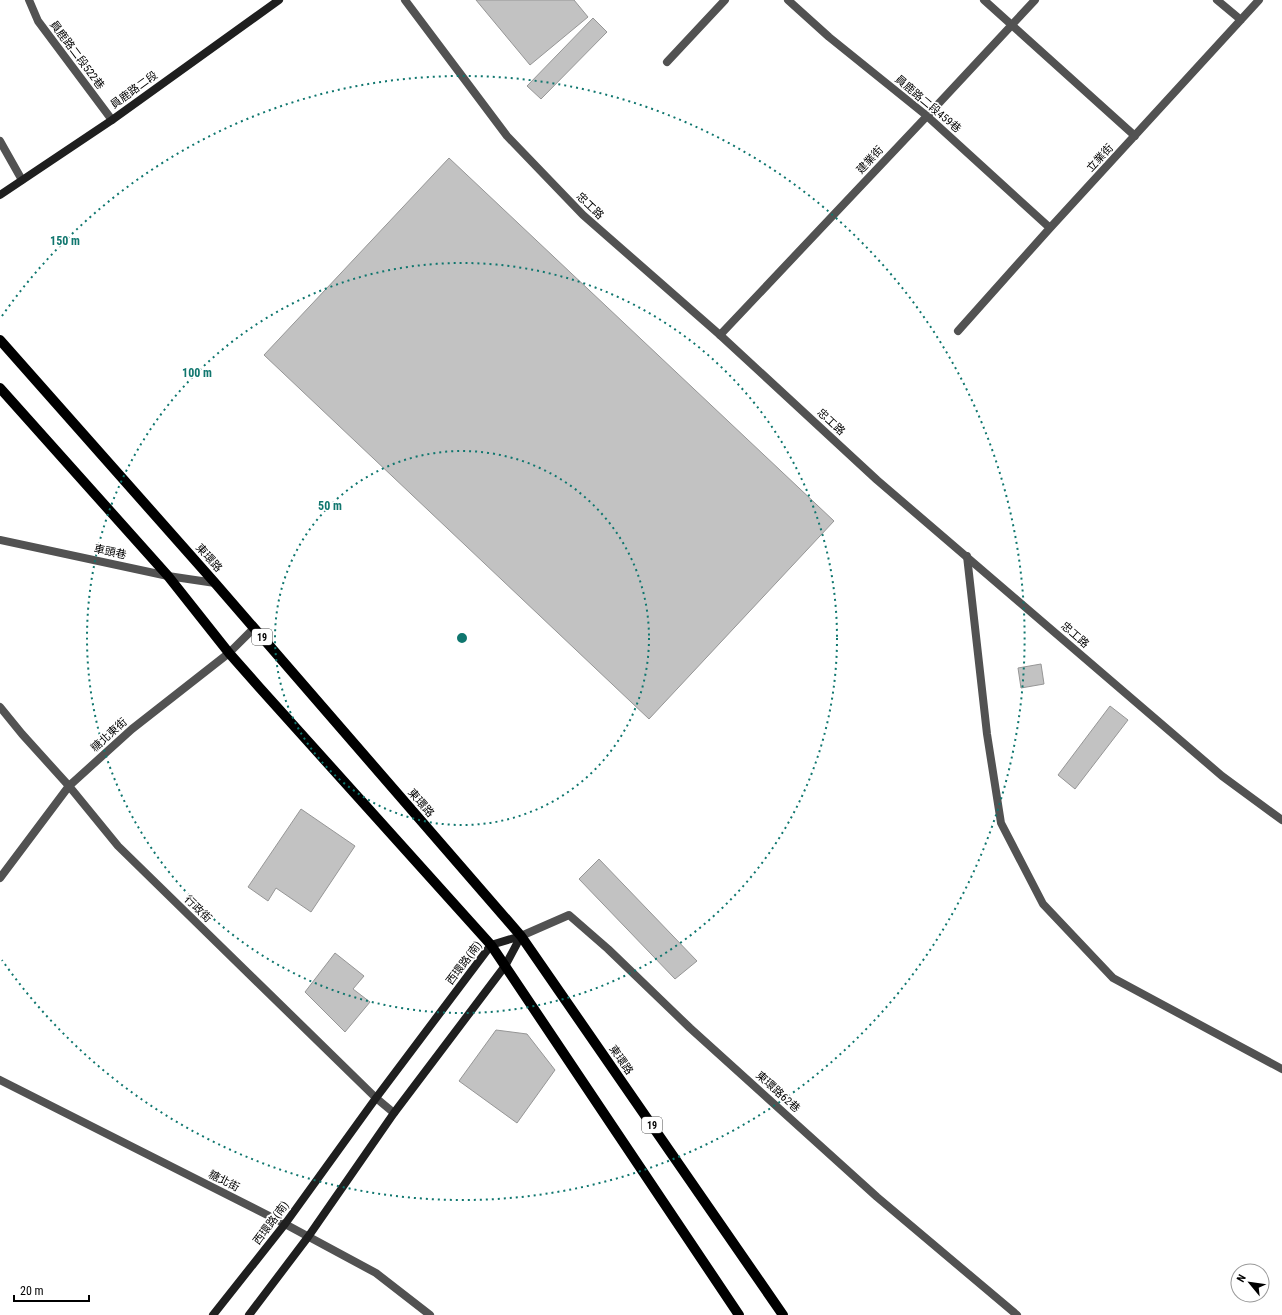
<svg xmlns="http://www.w3.org/2000/svg" width="1282" height="1315" viewBox="0 0 1282 1315" font-family="'Roboto Condensed','Noto Sans TC',sans-serif">
  <rect width="100%" height="100%" fill="#fff"/>
  <path fill="#c2c2c2" stroke="#969696" d="M476 0H574L588 17 530 65Z
    M593 18 607 32 541 99 527 86Z
    M449 158 834 521 649 719 264 355Z
    M1041 664 1044 684 1021 688 1018 668Z
    M1110 706 1128 720 1075 789 1058 775Z
    M301 809 355 846 311 912 276 888 268 901 248 887Z
    M599 859 697 961 675 979 579 879Z
    M335 953 364 976 353 989 370 1002 345 1032 305 992Z
    M496 1030 527 1034 555 1070 517 1123 459 1081Z"/>
  <g fill="none" stroke-linecap="round" stroke-linejoin="round">
    <path stroke="#525252" stroke-width="8" d="M29 0 38 21 112 120
      M788 0 829 37 927 116 1050 228
      M984 0 1135 136
      M1217 0 1241 20
      M667 62 725 0
      M0 141 22 180
      M958 331 1050 228 1259 0
      M720 335 927 116 1035 0
      M0 540 168 576 215 583
      M967 556 987 734 1001 823 1043 904 1113 978 1282 1069
      M521 936 569 915 608 949 690 1028 877 1197 1017 1315"/>
    <path stroke="#525252" stroke-width="8" d="M405 0 507 136 583 215 720 335 877 480 1222 776 1282 820
      M0 707 22 734 69 786 118 846 376 1098 394 1113
      M0 878 69 786 132 729 229 653 254 628
      M0 1080 285 1224 376 1273 430 1315"/>
    <path stroke="#1f1f1f" stroke-width="8" d="M0 195 112 120 279 0
      M213 1315 285 1224 376 1098 491 945 521 936
      M249 1315 308 1237 394 1113 505 966 521 936"/>
    <path stroke="#000" stroke-width="10" d="M0 340 215 583 521 936 783 1315
      M0 388 168 576 229 653 259 687 491 945 739 1315"/>
  </g>
  <g fill="none" stroke="#0f766e" stroke-width="2" stroke-dasharray="2 4">
    <circle cx="462" cy="638" r="187"/>
    <circle cx="462" cy="638" r="375"/>
    <path d="M2 316A562 562 0 1 1 2 960"/>
  </g>
  <g text-anchor="middle" dominant-baseline="central" stroke-width="3.5" stroke-linejoin="round" paint-order="stroke">
    <g fill="#fff" stroke="#4c4c4c" stroke-width="1">
      <rect x="252" y="629" width="20" height="16" rx="3"/>
      <rect x="642" y="1117" width="20" height="16" rx="3"/>
    </g>
    <g font-size="10" font-weight="bold" fill="#000">
      <text x="262" y="637">19</text>
      <text x="652" y="1125">19</text>
    </g>
    <g font-size="11" fill="#000" stroke="#fff">
      <text transform="translate(77 55) rotate(53)">員鹿路二段522巷</text>
      <text transform="translate(134 90) rotate(-36)">員鹿路二段</text>
      <text transform="translate(928 104) rotate(40)">員鹿路二段459巷</text>
      <text transform="translate(1100 158) rotate(-47)">立業街</text>
      <text transform="translate(870 160) rotate(-47)">建業街</text>
      <text transform="translate(590 206) rotate(44)">忠工路</text>
      <text transform="translate(831 422) rotate(43)">忠工路</text>
      <text transform="translate(110 552) rotate(12)">車頭巷</text>
      <text transform="translate(209 558) rotate(48)">東環路</text>
      <text transform="translate(1075 635) rotate(41)">忠工路</text>
      <text transform="translate(109 735) rotate(-42)">糖北東街</text>
      <text transform="translate(421 803) rotate(49)">東環路</text>
      <text transform="translate(198 909) rotate(44)">行政街</text>
      <text transform="translate(464 963) rotate(-53)">西環路(南)</text>
      <text transform="translate(621 1060) rotate(55)">東環路</text>
      <text transform="translate(778 1092) rotate(42)">東環路62巷</text>
      <text transform="translate(224 1181) rotate(27)">糖北街</text>
      <text transform="translate(271 1223) rotate(-53)">西環路(南)</text>
    </g>
  </g>
  <circle cx="462" cy="638" r="6" fill="#0f766e" stroke="#fff" stroke-width="2"/>
  <g font-size="12" text-anchor="middle" font-weight="bold" fill="#0f766e" stroke="#fff" stroke-width="3.5" stroke-linejoin="round" paint-order="stroke">
    <text x="65" y="245">150 m</text>
    <text x="197" y="377">100 m</text>
    <text x="330" y="510">50 m</text>
  </g>
  <g transform="translate(1250 1283) rotate(299)"><circle r="19" fill="#ffffff" stroke="#999999"/>
  <path d="M0-3L7 15L0 10L-7 15Z" fill="#000000"/>
  <text y="-6" font-size="11" font-weight="bold" text-anchor="middle" fill="#000000">N</text>
  </g>
  <path d="M14 1295v6h75v-6" fill="none" stroke="#000000" stroke-width="2"/>
  <text x="20" y="1295" font-size="12" fill="#000000" stroke="#ffffff" stroke-width="3" paint-order="stroke">20 m</text>
</svg>
